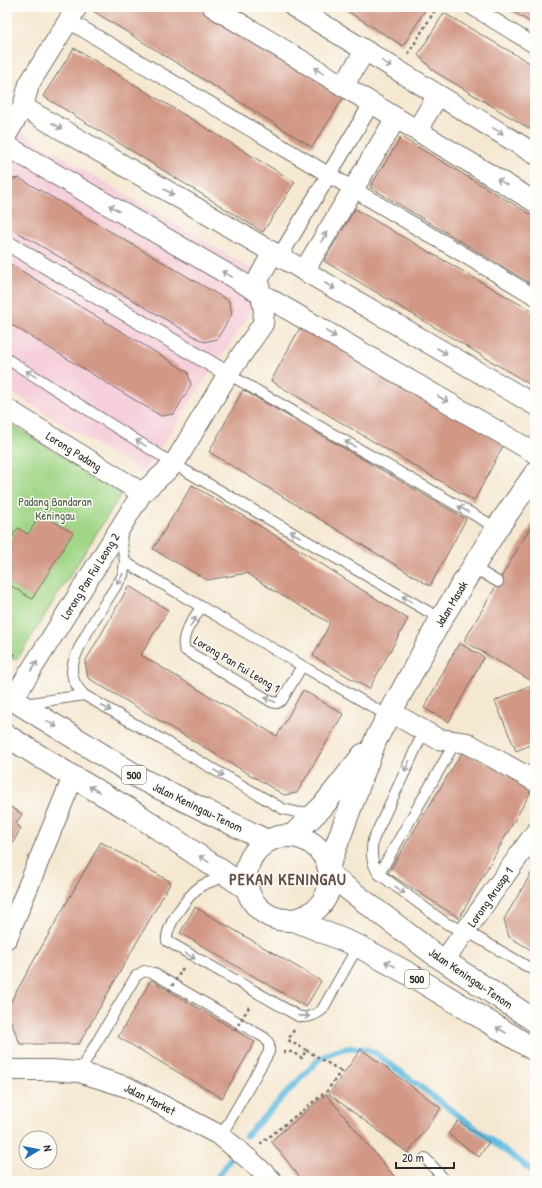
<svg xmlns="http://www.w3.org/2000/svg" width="542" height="1188" viewBox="0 0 542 1188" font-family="'Patrick Hand',sans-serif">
  <rect width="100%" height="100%" fill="#fdfcf7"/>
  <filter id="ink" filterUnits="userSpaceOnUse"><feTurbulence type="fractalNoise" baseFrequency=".025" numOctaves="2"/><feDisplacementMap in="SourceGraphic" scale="8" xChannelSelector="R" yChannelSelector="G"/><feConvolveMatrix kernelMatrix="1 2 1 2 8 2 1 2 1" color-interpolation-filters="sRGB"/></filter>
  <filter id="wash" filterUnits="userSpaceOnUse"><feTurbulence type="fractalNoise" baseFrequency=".012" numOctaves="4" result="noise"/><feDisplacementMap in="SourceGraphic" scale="16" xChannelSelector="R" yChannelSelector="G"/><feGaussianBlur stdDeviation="0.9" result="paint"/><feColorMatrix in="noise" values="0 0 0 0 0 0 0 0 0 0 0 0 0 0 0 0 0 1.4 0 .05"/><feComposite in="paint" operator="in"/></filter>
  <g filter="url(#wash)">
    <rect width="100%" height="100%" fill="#f5e8d1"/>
    <path fill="#f5cfda" d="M7 124 272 281 143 473 7 390Z"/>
    <path fill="#a1d687" stroke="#668059" d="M7 422 122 493 18 658 7 661Z"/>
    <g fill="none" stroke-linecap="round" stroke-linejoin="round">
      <path stroke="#61bbdf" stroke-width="6" d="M246 1136 319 1059C339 1048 352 1044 374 1052L535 1173
        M215 1181 230 1159"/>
    </g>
    <g id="blocks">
      <path fill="#d29886" d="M95 7H198L345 96 312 147 93 11Z
        M341 7H427L403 46Z
        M505 7H535V25Z
        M444 13 535 66V132L434 71 418 55Z
        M74 48 295 182 263 232 43 96Z
        M401 137 535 217V286L370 187Z
        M19 178 229 301 232 314 217 339 204 342 7 226V180Z
        M355 209 535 313V377L531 385 324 261Z
        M7 262 188 372 191 385 174 414 161 416 7 322Z
        M302 324 505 442 474 501 271 381Z
        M243 390 466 519 430 586 209 452Z
        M192 485 301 551 408 619 369 689 313 656 330 623 274 591 247 573 207 580 153 549Z
        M41 514 73 533 32 599 7 583V567L10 562 7 560V545L18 528 28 534Z
        M535 519V683L464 641Z
        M129 586 168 610 141 655 231 709 277 736 303 690 343 714 297 793 284 795 88 678 85 662Z
        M459 643 484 657 449 722 424 708Z
        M529 686 535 699V743L516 751 495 701Z
        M463 751 533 788 459 918 388 873Z
        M7 805 22 814 16 824 21 828 7 853Z
        M101 842 171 882 79 1044H20L7 1012V1008Z
        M535 867V952L509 937 504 919Z
        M195 907 321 981 306 1007 180 933Z
        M151 980 255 1042 222 1098 118 1037Z
        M361 1049 441 1108 408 1153 329 1094Z
        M326 1094 398 1181H303L271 1141Z
        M458 1121 489 1142 479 1157 448 1134Z"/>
    </g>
  </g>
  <g filter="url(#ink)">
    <use href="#blocks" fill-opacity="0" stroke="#726d65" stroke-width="1"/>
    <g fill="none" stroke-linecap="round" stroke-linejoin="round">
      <defs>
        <path id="service" d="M7 359 174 464 441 619
          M228 374 497 528
          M120 530 125 562 123 575C111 595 70 652 72 673 73 682 78 688 84 695L283 809 300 813 314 811
          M125 562 388 716
          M473 567 498 582
          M201 607C194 619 179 636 185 650L272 702 277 703 282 700 302 666
          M25 704 84 695
          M424 731 373 840C371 853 371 863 379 874L447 924 466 931 535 971
          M379 874 456 741
          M227 876C219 879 208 882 201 886 188 895 165 926 167 941L298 1016C307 1019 314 1016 322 1010L358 946
          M79 1072 136 976 144 971 153 973 265 1038 269 1044V1052L221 1136
          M425 1158 446 1181"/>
        <path id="pedestrian" d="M472 7 535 46
          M69 21 535 297
          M7 243 228 374
          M280 256 372 103"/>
        <path id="minor" d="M213 7 535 202
          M294 7 535 154
          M343 86 365 51
          M23 107 535 405
          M417 130 438 95
          M7 134 23 107 29 84 77 7
          M7 146 535 453
          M304 271 396 118
          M7 409 142 493
          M13 699 142 493 174 464 228 374 263 324 264 310 258 280 273 252
          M391 712 438 739 467 743 535 781
          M7 938 73 777
          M444 961 535 833
          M7 1070H51L79 1072 127 1087 221 1136 251 1161 272 1181"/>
        <path id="tertiary" d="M293 835 323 806 363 755
          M329 865 376 739 441 619 497 528 535 474"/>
        <path id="primary" d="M7 696 143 780 267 841
          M7 736 73 777 132 811 248 889
          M246 878a42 42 0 1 1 84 0a42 42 0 1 1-84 0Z
          M331 876 434 954 535 1021
          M294 920 358 946 411 975 535 1050"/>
      </defs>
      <use href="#service" stroke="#726d65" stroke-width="12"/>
      <use href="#pedestrian" stroke="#726d65" stroke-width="17"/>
      <use href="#minor" stroke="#726d65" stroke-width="22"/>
      <use href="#tertiary" stroke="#726d65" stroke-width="24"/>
      <use href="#primary" stroke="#726d65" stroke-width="24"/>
      <path stroke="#726d65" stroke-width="2.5" stroke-dasharray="3 3" stroke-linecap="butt" d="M408 54 437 7
        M7 651 17 656
        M294 1030 288 1040 306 1050
        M283 1052H292L302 1058 306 1050 341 1071
        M260 1144 327 1091 341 1071 344 1073"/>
      <use href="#service" stroke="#fff" stroke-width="10"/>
      <use href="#pedestrian" stroke="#fff" stroke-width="15"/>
      <use href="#minor" stroke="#fff" stroke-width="20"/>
      <use href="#tertiary" stroke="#fff" stroke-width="22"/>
      <use href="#primary" stroke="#fff" stroke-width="22"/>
      <path stroke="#726d65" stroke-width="2.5" stroke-dasharray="3 3" stroke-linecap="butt" d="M169 991 183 968
        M235 1030 249 1007"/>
    </g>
    <defs><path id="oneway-shaft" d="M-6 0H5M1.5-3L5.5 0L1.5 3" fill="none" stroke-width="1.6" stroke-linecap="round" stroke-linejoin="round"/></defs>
    <g stroke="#a0a0a0">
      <use href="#oneway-shaft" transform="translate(387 64) rotate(31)"/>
      <use href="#oneway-shaft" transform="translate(319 71) rotate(-149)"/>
      <use href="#oneway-shaft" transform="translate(57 126) rotate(30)"/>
      <use href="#oneway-shaft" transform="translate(498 131) rotate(31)"/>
      <use href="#oneway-shaft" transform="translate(502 182) rotate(-149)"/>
      <use href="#oneway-shaft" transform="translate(169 192) rotate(30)"/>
      <use href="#oneway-shaft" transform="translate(114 208) rotate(-150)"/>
      <use href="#oneway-shaft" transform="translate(324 237) rotate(-59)"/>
      <use href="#oneway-shaft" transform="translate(227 274) rotate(-150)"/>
      <use href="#oneway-shaft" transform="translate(330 286) rotate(30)"/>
      <use href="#oneway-shaft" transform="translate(331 334) rotate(30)"/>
      <use href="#oneway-shaft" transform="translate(442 351) rotate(30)"/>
      <use href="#oneway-shaft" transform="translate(31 374) rotate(-148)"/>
      <use href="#oneway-shaft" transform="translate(443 399) rotate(30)"/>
      <use href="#oneway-shaft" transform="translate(141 443) rotate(-148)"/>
      <use href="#oneway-shaft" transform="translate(350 444) rotate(-150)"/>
      <use href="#oneway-shaft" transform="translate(463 509) rotate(-150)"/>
      <use href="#oneway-shaft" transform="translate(295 534) rotate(-150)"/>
      <use href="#oneway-shaft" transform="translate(120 579) rotate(119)"/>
      <use href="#oneway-shaft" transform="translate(407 599) rotate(-150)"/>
      <use href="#oneway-shaft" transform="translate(193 622) rotate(-60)"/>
      <use href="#oneway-shaft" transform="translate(34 666) rotate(-58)"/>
      <use href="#oneway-shaft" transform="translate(270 700) rotate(-157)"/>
      <use href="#oneway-shaft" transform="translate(106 708) rotate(30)"/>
      <use href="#oneway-shaft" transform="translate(52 724) rotate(33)"/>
      <use href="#oneway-shaft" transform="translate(407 766) rotate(115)"/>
      <use href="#oneway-shaft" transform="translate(219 773) rotate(30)"/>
      <use href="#oneway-shaft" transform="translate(94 789) rotate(-150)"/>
      <use href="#oneway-shaft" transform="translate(204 859) rotate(-146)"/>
      <use href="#oneway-shaft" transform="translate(400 890) rotate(36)"/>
      <use href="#oneway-shaft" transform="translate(190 956) rotate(29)"/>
      <use href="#oneway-shaft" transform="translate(390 964) rotate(-151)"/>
      <use href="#oneway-shaft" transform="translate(304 1016) rotate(4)"/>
      <use href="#oneway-shaft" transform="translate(501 1030) rotate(-150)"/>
    </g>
  </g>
  <g text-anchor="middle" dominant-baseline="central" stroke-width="3" stroke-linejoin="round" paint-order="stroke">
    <g fill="#fdfcf7" stroke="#6a6a68" stroke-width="1">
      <rect x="122" y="766" width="24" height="18" rx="3"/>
      <rect x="405" y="970" width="24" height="18" rx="3"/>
    </g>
    <g font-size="11" font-weight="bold" fill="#2b2b2b">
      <text x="134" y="775">500</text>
      <text x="417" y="979">500</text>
    </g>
    <g font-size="12" fill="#2b2b2b" stroke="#fdfcf7">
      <text transform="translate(74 451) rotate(32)">Lorong Padang</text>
      <text transform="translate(90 576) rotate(-58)">Lorong Pan Fui Leong 2</text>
      <text transform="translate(451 604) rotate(-59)">Jalan Masak</text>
      <text transform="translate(237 664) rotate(31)">Lorong Pan Fui Leong 1</text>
      <text transform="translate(198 807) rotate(26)">Jalan Keningau-Tenom</text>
      <text transform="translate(490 897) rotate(-55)">Lorong Arusap 1</text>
      <text transform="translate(471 978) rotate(34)">Jalan Keningau-Tenom</text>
      <text transform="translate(150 1099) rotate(27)">Jalan Market</text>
    </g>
    <g font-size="12" fill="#4e5e47" stroke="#fdfcf7">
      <text x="55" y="501">Padang Bandaran<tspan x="55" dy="14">Keningau</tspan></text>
    </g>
    <g font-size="16" font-weight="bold" letter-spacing="1" fill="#65514b" stroke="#fdfcf7">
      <text x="288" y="879">PEKAN KENINGAU</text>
    </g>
  </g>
  <rect width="542" height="1188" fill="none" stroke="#fdfcf7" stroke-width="24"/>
  <g transform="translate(38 1150) rotate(80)"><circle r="19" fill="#fdfcf7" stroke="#a9a8a5"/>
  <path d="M0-3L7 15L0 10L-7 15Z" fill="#1f6fb2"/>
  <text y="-6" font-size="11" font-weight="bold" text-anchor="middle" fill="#2b2b2b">N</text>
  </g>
  <path d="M396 1162v6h58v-6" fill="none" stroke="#2b2b2b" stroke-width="2"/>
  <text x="402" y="1162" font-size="12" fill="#2b2b2b" stroke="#fdfcf7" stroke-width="3" paint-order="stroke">20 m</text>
</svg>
